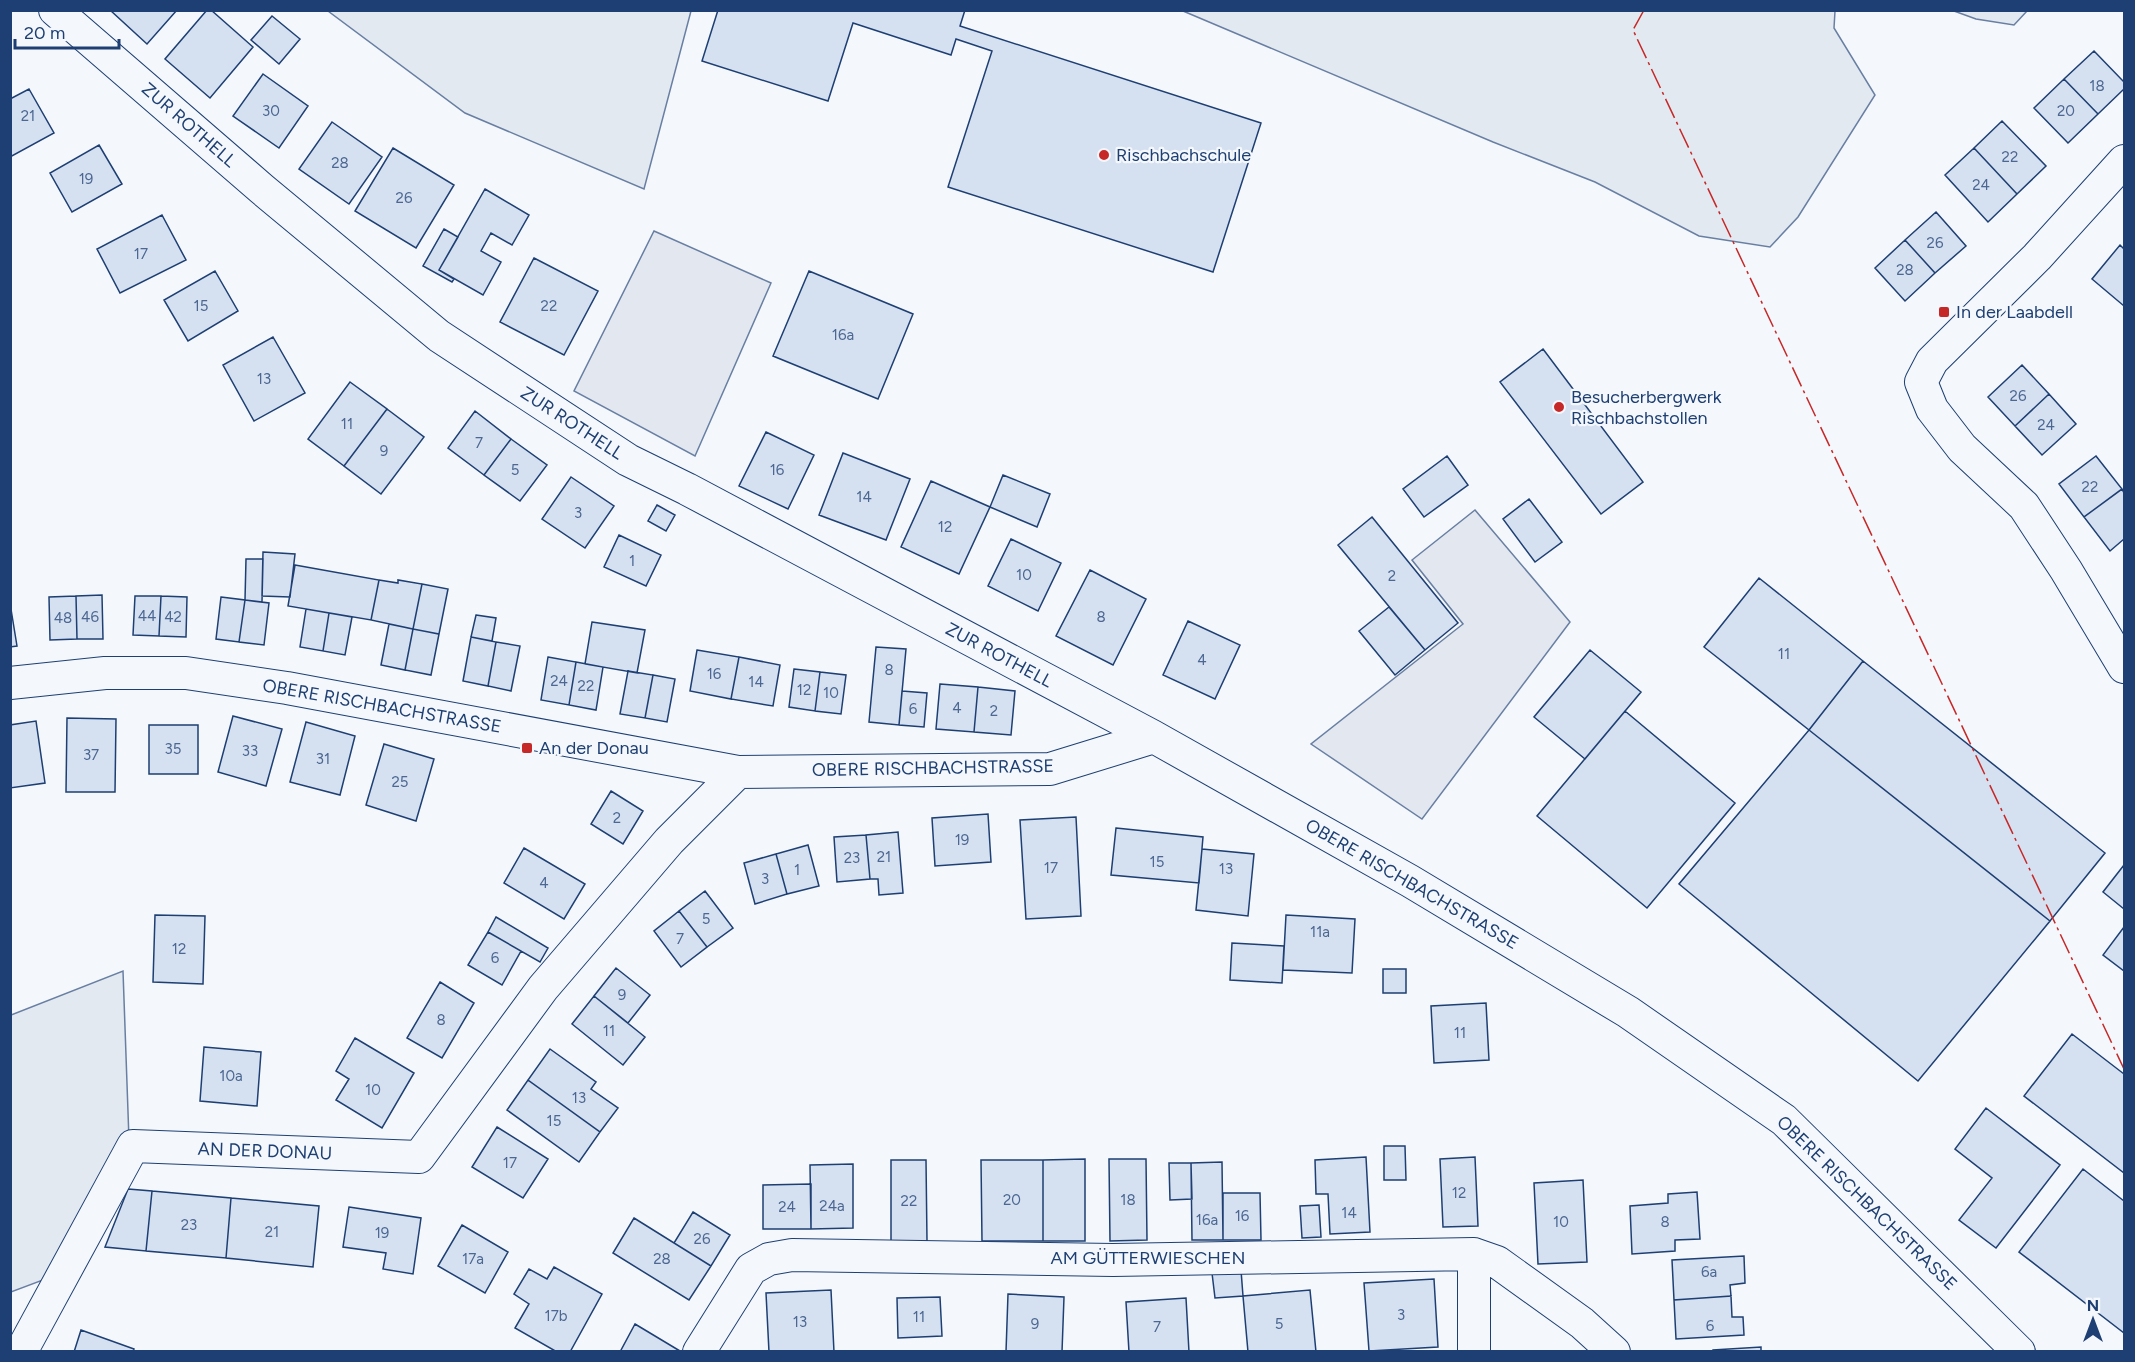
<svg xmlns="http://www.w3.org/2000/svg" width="2135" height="1362" viewBox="0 0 2135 1362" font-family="Figtree,sans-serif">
  <rect width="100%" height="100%" fill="#f4f7fb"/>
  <path fill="#e3e9f0" stroke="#687fa3" stroke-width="1.5" d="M328 11H691L644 189 465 113Z
    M1183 11H1835L1834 28 1875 95 1798 217 1770 247 1699 236 1595 182 1493 142Z
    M1954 11H2027L2014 25 1976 19Z
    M123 971 129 1140 59 1274 11 1292V1015Z"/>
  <path fill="#e3e8f0" stroke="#687fa3" stroke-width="1.5" d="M654 231 771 283 695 456 574 391Z
    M1475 510 1570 622 1422 819 1311 744 1463 624 1412 560Z"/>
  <path fill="#d5e0f0" stroke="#1d3f73" stroke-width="1.5" d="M110 10H177L147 44Z
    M207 10H211L253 47 210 98 165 59Z
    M718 10H965L960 26 1261 123 1213 272 948 187 992 51 956 39 951 55 853 23 828 101 702 61Z
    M272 16 300 39 279 64 251 40Z
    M2094 51 2124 82V89L2098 114 2064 79Z
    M263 74 308 106 279 148 233 116Z
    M2064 79 2098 114 2068 143 2034 108Z
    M29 89 54 133 10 157V99Z
    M2002 121 2046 166 2017 194 1974 148Z
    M332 122 382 157 349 204 299 169Z
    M99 145 122 184 72 212 50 173Z
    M393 148 454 185 416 248 355 211Z
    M1974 148 2017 194 1988 222 1945 175Z
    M485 189 529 215 512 245 491 233 481 251 501 262 483 295 439 270Z
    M1936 212 1966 246 1935 273 1905 240Z
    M162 215 186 260 120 293 97 249Z
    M444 229 458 237 439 270 454 279 452 282 423 266Z
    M1905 240 1935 273 1905 301 1875 268Z
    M2120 245 2124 249V306L2092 279Z
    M534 258 598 291 564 355 500 322Z
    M215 271 238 311 188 341 164 300Z
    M809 271 913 314 878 399 773 356Z
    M273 337 305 393 254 421 223 365Z
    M1543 349 1643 482 1601 514 1500 382Z
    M2022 365 2049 394 2015 426 1988 397Z
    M350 382 387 409 344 466 308 439Z
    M2049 394 2076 424 2042 455 2015 426Z
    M387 409 424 437 381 494 344 466Z
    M475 411 511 439 484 475 448 448Z
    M766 432 814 455 788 509 739 486Z
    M511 439 547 465 520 501 484 475Z
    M843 453 910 479 886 540 819 515Z
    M1447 456 1468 485 1424 517 1403 489Z
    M2096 456 2122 489 2084 517 2059 484Z
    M1003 475 1050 494 1037 527 990 507Z
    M571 477 614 506 585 548 542 519Z
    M931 481 990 507 959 574 901 547Z
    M2122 489 2124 493V539L2110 551 2084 517Z
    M1529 499 1562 542 1535 562 1503 519Z
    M657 505 675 515 666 531 648 521Z
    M1372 517 1458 623 1425 650 1338 545Z
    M619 535 661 555 646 586 604 567Z
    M1011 539 1061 563 1038 611 988 586Z
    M263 552 295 554 290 597 262 596Z
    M246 559H263L262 602 245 600Z
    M295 565 379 580 371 620 288 606Z
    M1090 570 1146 599 1113 665 1056 636Z
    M1759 578 1863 661 1809 730 1704 647Z
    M379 580 398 583V580L422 584 413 629 371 620Z
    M422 584 448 589 439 634 413 629Z
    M102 595 103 639H77L76 596Z
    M76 596 77 639 50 640 49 597Z
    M135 596H161L159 636 133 635Z
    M161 596 187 597 186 637 159 636Z
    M221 597 245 600 239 642 216 639Z
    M245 600 269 603 264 645 239 642Z
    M10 603 17 646 10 647Z
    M1389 607 1425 650 1395 675 1359 631Z
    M306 609 329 613 323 651 300 647Z
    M329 613 352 617 345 655 323 651Z
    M476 615 496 618 492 641 471 637Z
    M1188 621 1240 645 1215 699 1163 675Z
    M592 622 645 630 637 673 585 664Z
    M389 624 413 629 405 670 381 665Z
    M413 629 439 634 431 675 405 670Z
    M471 637 496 642 488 686 463 681Z
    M496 642 520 646 511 691 488 686Z
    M876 647 906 649 899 725 869 722Z
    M697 650 739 657 731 699 690 691Z
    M1590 650 1641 692 1585 759 1534 717Z
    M548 657 576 662 569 705 541 700Z
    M739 657 780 665 773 706 731 699Z
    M1863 661 2105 853 2050 921 1809 730Z
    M576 662 603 667 596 710 569 705Z
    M794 669 820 672 815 711 789 707Z
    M628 671 653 675 645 718 620 714Z
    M820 672 846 675 841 714 815 711Z
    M653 675 675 679 667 722 645 718Z
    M940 684 978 687 974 732 936 729Z
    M978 687 1015 691 1011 735 974 732Z
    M902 691 927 693 924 727 899 725Z
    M1625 711 1735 803 1647 908 1537 816Z
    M233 716 282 729 266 786 218 772Z
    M67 718 116 719 115 792H66Z
    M36 721 45 783 10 788V725Z
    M306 722 355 736 340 795 290 782Z
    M149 725H198V774H149Z
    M1809 730 2050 921 1918 1081 1679 884Z
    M384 744 434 759 416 821 366 805Z
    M611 791 643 811 623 844 591 824Z
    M988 814 991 862 935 866 932 818Z
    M1076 817 1081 916 1026 919 1020 820Z
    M1116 828 1203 837 1199 883 1111 875Z
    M898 832 903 893 879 895 878 879H870L866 835Z
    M866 835 870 879 837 882 834 837Z
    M808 845 819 886 787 894 776 854Z
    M524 848 585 884 564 919 504 883Z
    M1202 849 1254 854 1248 916 1196 910Z
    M776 854 787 894 755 904 744 863Z
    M2124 865V909L2103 892Z
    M705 891 733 928 707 947 679 911Z
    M679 911 707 947 681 967 654 931Z
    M155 915 205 916 203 984 153 982Z
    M1286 915 1355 919 1352 973 1283 970Z
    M496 917 548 948 540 962 488 932Z
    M2124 927V971L2103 955Z
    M488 932 521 951 502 985 468 965Z
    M1232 943 1284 946 1282 983 1230 980Z
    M616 968 650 995 628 1023 594 996Z
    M1383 969H1406V993H1383Z
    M440 982 474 1003 442 1058 407 1038Z
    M594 996 645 1037 623 1065 572 1024Z
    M1486 1003 1489 1060 1434 1063 1431 1006Z
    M2072 1034 2124 1074V1173L2024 1096Z
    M355 1038 414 1073 382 1128 336 1100 349 1079 336 1071Z
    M204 1047 261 1052 257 1106 200 1101Z
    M550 1049 596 1082 591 1089 618 1108 600 1132 528 1080Z
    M528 1080 600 1132 579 1162 507 1110Z
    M1986 1108 2060 1165 1996 1248 1959 1220 1992 1178 1955 1149Z
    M497 1127 548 1159 523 1198 472 1167Z
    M1384 1146H1405L1406 1180H1384Z
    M1366 1157 1370 1232 1330 1234 1328 1194H1316L1315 1160Z
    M1475 1157 1478 1226 1443 1227 1440 1159Z
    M1085 1159V1241H1043V1160Z
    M1109 1159H1146L1147 1240 1110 1241Z
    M891 1160H926L927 1241 891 1242Z
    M981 1160H1043V1241H982Z
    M1222 1162 1223 1240H1192L1191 1163Z
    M1169 1163H1191L1192 1199 1170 1200Z
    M853 1164V1228L811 1229 810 1165Z
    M2083 1169 2124 1201V1333L2019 1252Z
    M1583 1180 1587 1262 1538 1264 1534 1183Z
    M811 1184V1229H763V1185Z
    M128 1189 152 1191 146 1251 105 1247Z
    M152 1191 231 1198 226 1258 146 1251Z
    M1697 1192 1700 1239 1675 1240V1251L1632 1254 1630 1206 1668 1203V1194Z
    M1223 1193H1260L1261 1240H1223Z
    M231 1198 319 1206 313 1267 226 1258Z
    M1319 1205 1321 1237 1302 1238 1300 1206Z
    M349 1207 421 1218 413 1274 383 1269 386 1253 343 1247Z
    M693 1212 730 1235 711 1266 674 1243Z
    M634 1218 711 1266 689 1300 613 1253Z
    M462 1225 508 1252 485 1293 438 1266Z
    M1744 1256 1745 1283 1730 1285 1731 1296 1674 1300 1672 1260Z
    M554 1267 602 1294 570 1352H557L515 1328 529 1304 514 1294 529 1269 547 1279Z
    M1241 1270 1243 1296 1215 1298 1212 1273Z
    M1434 1279 1438 1347 1369 1351 1364 1283Z
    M831 1290 834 1352H769L766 1293Z
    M1310 1290 1316 1352H1248L1243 1296Z
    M1008 1294 1064 1297 1062 1352H1006Z
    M1731 1296 1732 1317H1743L1744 1335 1676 1339 1674 1300Z
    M940 1297 942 1336 898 1338 897 1298Z
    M1186 1298 1189 1352H1129L1126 1302Z
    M635 1324 680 1351V1352H620Z
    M81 1330 134 1349 133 1352H74Z
    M1761 1347V1352H1713V1350Z"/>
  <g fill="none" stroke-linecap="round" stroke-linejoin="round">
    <defs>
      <path id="minor" d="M55 10 262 189 439 336 628 460 687 489 1154 737 1410 881 1628 1012 1784 1120 2019 1352
        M2124 161 2037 257 1932 361 1921 382 1932 409 1962 448 2024 506 2066 570 2124 667
        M10 683 105 673H186L287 688 738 772 1050 769 1154 737
        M1474 1254V1352
        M21 1352 133 1146 419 1157 543 988 669 841 738 772
        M699 1352 751 1269 769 1259 792 1255 1113 1260 1474 1254 1497 1262 1582 1323 1614 1352"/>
    </defs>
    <use href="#minor" stroke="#1d3f73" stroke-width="34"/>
    <use href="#minor" stroke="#f4f7fb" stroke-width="32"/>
    <path stroke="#c62828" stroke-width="1.5" stroke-dasharray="21 4.5 3 4.5" stroke-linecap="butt" d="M1644 10 1633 30 2124 1069"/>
  </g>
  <g fill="#c62828" stroke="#f4f7fb" stroke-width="2">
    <circle cx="1104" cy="155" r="6"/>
    <rect x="1938" y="306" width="12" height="12" rx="3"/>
    <circle cx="1559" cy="407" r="6"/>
    <rect x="521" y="742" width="12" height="12" rx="3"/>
  </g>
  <g text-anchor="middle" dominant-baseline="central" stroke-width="4.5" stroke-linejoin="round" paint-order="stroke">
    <g font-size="15" fill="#4b6792">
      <text x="2097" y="86">18</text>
      <text x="271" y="111">30</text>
      <text x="2066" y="111">20</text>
      <text x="28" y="116">21</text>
      <text x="2010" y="157">22</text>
      <text x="340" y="163">28</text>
      <text x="86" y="179">19</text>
      <text x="1981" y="185">24</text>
      <text x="404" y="198">26</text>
      <text x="1935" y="243">26</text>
      <text x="141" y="254">17</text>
      <text x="1905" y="270">28</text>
      <text x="201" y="306">15</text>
      <text x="549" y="306">22</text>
      <text x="843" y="335">16a</text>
      <text x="264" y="379">13</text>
      <text x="2018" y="396">26</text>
      <text x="347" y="424">11</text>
      <text x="2046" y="425">24</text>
      <text x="479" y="443">7</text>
      <text x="384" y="451">9</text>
      <text x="515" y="470">5</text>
      <text x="777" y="470">16</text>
      <text x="2090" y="487">22</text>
      <text x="864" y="497">14</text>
      <text x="578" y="513">3</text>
      <text x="945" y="527">12</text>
      <text x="632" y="561">1</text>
      <text x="1024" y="575">10</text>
      <text x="1392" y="576">2</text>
      <text x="147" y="616">44</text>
      <text x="90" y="617">46</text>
      <text x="173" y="617">42</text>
      <text x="1101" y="617">8</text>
      <text x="63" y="618">48</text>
      <text x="1784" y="654">11</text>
      <text x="1202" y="660">4</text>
      <text x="889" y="670">8</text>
      <text x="714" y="674">16</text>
      <text x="559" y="681">24</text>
      <text x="756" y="682">14</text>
      <text x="586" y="686">22</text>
      <text x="804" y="690">12</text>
      <text x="831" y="693">10</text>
      <text x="957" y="708">4</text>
      <text x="913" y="709">6</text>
      <text x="994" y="711">2</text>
      <text x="173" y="749">35</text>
      <text x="250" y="751">33</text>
      <text x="91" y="755">37</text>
      <text x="323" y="759">31</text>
      <text x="400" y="782">25</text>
      <text x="617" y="818">2</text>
      <text x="962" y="840">19</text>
      <text x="884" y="857">21</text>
      <text x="852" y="858">23</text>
      <text x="1157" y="862">15</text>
      <text x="1051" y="868">17</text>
      <text x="1226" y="869">13</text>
      <text x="797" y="870">1</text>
      <text x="765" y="879">3</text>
      <text x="544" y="883">4</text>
      <text x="706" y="919">5</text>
      <text x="1320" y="932">11a</text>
      <text x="680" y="939">7</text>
      <text x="179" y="949">12</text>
      <text x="495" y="958">6</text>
      <text x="622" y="995">9</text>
      <text x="441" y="1020">8</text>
      <text x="609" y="1031">11</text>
      <text x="1460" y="1033">11</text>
      <text x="231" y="1076">10a</text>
      <text x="373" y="1090">10</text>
      <text x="579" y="1098">13</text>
      <text x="554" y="1121">15</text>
      <text x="510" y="1163">17</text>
      <text x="1459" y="1193">12</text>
      <text x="1012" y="1200">20</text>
      <text x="1128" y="1200">18</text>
      <text x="909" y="1201">22</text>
      <text x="832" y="1206">24a</text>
      <text x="787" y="1207">24</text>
      <text x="1349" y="1213">14</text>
      <text x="1242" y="1216">16</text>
      <text x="1207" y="1220">16a</text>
      <text x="1561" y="1222">10</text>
      <text x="1665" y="1222">8</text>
      <text x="189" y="1225">23</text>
      <text x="272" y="1232">21</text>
      <text x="382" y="1233">19</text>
      <text x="702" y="1239">26</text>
      <text x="473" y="1259">17a</text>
      <text x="662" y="1259">28</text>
      <text x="1709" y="1272">6a</text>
      <text x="1401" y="1315">3</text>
      <text x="556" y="1316">17b</text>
      <text x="919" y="1317">11</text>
      <text x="800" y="1322">13</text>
      <text x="1035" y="1324">9</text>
      <text x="1279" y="1324">5</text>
      <text x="1710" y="1326">6</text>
      <text x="1157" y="1327">7</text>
    </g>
    <g font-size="18" fill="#1d3f73" stroke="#f4f7fb">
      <text transform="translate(189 125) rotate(41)">ZUR ROTHELL</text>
      <text transform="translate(572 423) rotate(33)">ZUR ROTHELL</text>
      <text transform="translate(999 655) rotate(28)">ZUR ROTHELL</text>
      <text transform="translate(382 706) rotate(10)">OBERE RISCHBACHSTRASSE</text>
      <text transform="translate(933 768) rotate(-1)">OBERE RISCHBACHSTRASSE</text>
      <text transform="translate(1412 884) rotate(30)">OBERE RISCHBACHSTRASSE</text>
      <text transform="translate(265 1151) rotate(2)">AN DER DONAU</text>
      <text transform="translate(1867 1203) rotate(44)">OBERE RISCHBACHSTRASSE</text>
      <text x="1148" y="1258">AM GÜTTERWIESCHEN</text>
    </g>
    <g font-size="18" fill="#1d3f73" stroke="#f4f7fb" text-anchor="start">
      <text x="1116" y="155">Rischbachschule</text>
      <text x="1956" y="312">In der Laabdell</text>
      <text x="1571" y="397">Besucherbergwerk<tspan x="1571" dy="21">Rischbachstollen</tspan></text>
      <text x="539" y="748">An der Donau</text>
    </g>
  </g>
  <rect width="2135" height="1362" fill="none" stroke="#1d3f73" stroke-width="24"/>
  <g transform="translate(2093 1320)" stroke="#f4f7fb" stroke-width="4.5" paint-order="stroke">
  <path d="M0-4.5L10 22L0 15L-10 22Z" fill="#1d3f73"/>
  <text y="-9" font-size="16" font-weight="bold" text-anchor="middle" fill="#1d3f73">N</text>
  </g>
  <path d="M15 39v9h104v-9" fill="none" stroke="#1d3f73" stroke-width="3"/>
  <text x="24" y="39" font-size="18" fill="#1d3f73" stroke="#f4f7fb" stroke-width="4.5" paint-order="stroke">20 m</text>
</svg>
